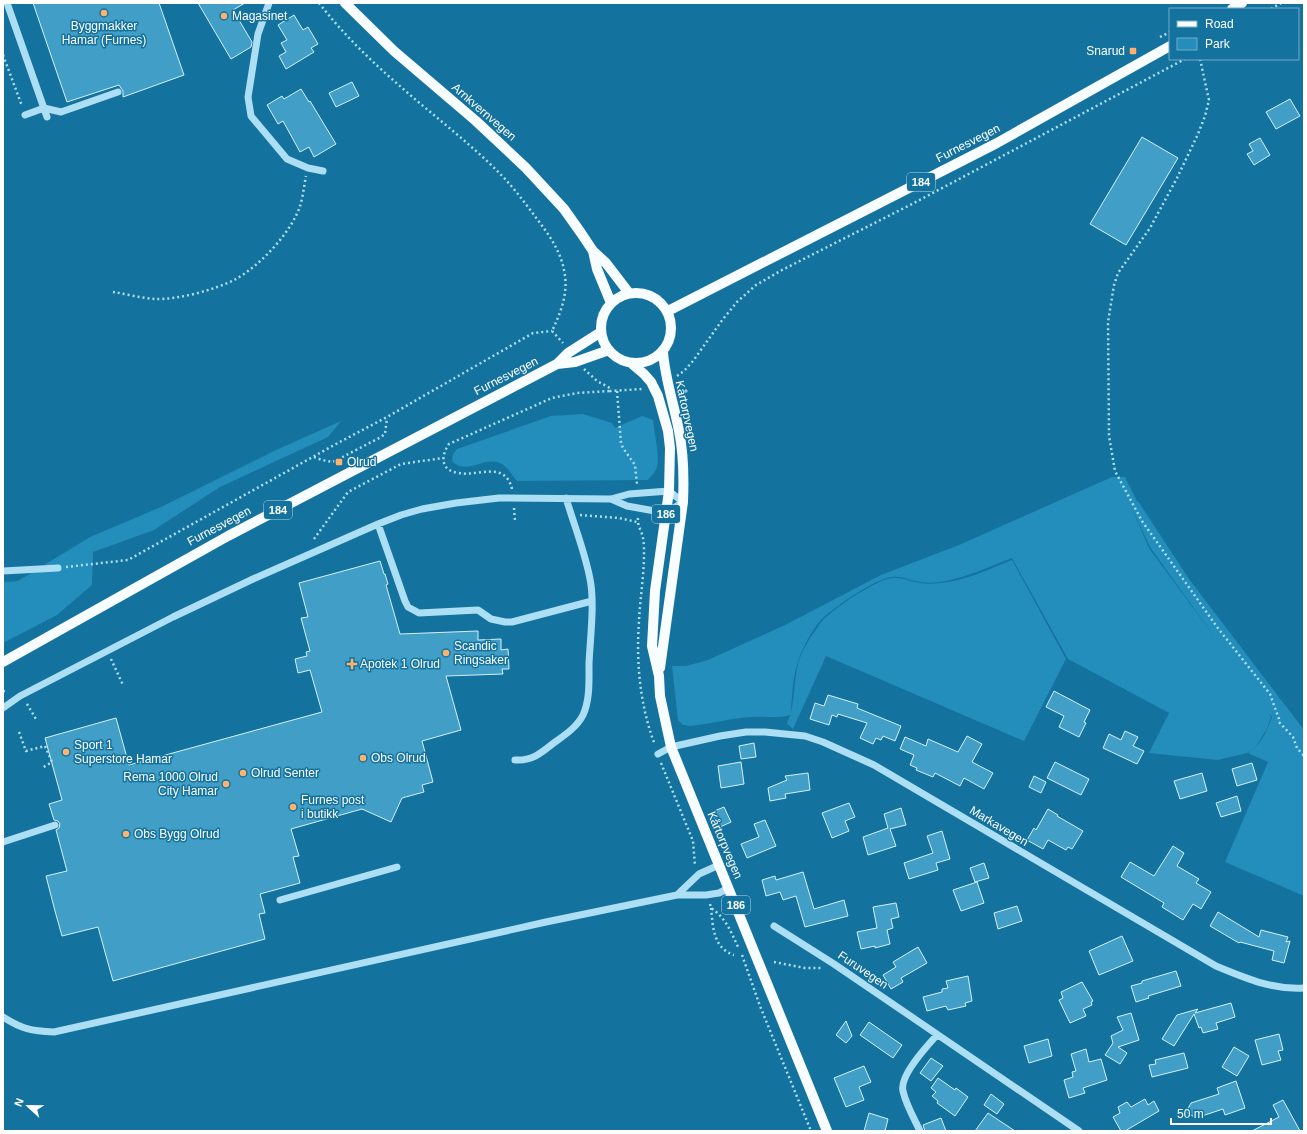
<svg xmlns="http://www.w3.org/2000/svg" width="1307" height="1134" viewBox="0 0 1307 1134" font-family="Helvetica,sans-serif">
  <rect width="100%" height="100%" fill="#14729e"/>
  <path fill="#238dbb" fill-rule="evenodd" d="M583 414 612 423 615 428 642 416 653 420C654 432 660 456 657 467 656 472 651 476 648 480L517 481C513 476 508 468 502 464 485 454 467 477 452 461L453 454 457 449 551 416Z
    M341 421 328 437 220 487 154 530 93 552 92 585 57 615 3 643V582L18 581 90 537 161 507 276 450Z
    M1112 477H1125L1137 501 1132 505 1138 501 1189 579 1304 730V896L1225 862 1268 762 1248 753C1261 745 1267 731 1272 717L1269 713 1271 717 1267 729 1255 748 1247 753 1218 760 1149 753 1169 713 1068 659 1012 558C988 567 966 578 940 582 933 583 923 583 916 581 908 580 901 576 892 577 876 578 831 609 820 621 814 628 808 638 804 647 796 662 793 680 792 697 791 703 792 708 790 715 793 710 795 678 797 668 800 652 810 638 819 625 827 612 877 579 892 578 901 577 908 581 916 582 923 584 933 584 940 583 965 581 989 569 1012 560L1066 659 1024 741 826 656 793 729 787 724 790 715C780 719 764 716 752 717 731 718 711 724 690 726L683 725 678 720 672 666H686L708 660 787 624 881 575 959 545ZM1131 506 1150 547 1216 639 1149 548Z"/>
  <path fill="#419ec6" stroke="#d4f1fd" d="M33 3H159L184 75 123 97V91L119 85 67 102Z
    M198 3H245L233 10 252 42 251 47 231 59Z
    M294 15 303 30 308 27 318 44 311 48 314 52 286 69 279 56 286 52 281 43 287 40 278 25Z
    M352 82 359 96 336 107 329 93Z
    M301 89 309 102 310 101 336 144 314 157 309 147 300 152 283 121 278 124 267 105 282 96 284 99Z
    M1290 99 1300 116 1276 129 1266 112Z
    M1142 137 1178 158 1126 245 1090 224Z
    M1260 138 1270 155 1254 165 1247 154 1253 151 1249 144Z
    M380 561 384 574H385L388 584 386 585 400 634 478 631V640L501 639V650L508 649 509 669H502L503 674 446 676 461 730 422 741 433 782 422 785 424 792 402 798 391 822 362 809 291 829 299 856 293 857 300 883 260 894 265 913 259 914 265 939 113 981 98 927 62 936 55 911 46 876 67 871 56 830 59 828 60 824 58 821 54 820 49 804 62 800 45 738 116 718 129 765 322 712 310 670 298 673 295 659 307 656 306 652 310 651 301 618 308 617 299 583Z
    M1054 691 1090 710 1084 722 1086 723 1079 737 1059 727 1064 716 1046 707Z
    M828 695 858 704 857 708 901 726 895 741 883 736 881 740 876 738 873 744 860 738 867 723 838 714 837 717 832 715 829 725 810 719 815 703 824 706Z
    M1125 731 1138 737 1133 746 1144 751 1137 764 1103 748 1109 734 1121 740Z
    M967 736 982 744 972 762 993 773 984 789 964 778 960 786 935 773 933 777 916 770 917 768 910 765 914 755 900 749 905 737 926 746 928 739 958 752Z
    M754 743 756 757 741 759 739 746Z
    M741 762 744 784 721 788 718 766Z
    M1055 762 1089 779 1081 795 1047 778Z
    M1252 763 1257 780 1237 786 1232 769Z
    M808 773 810 790 785 794 786 798 770 801 768 788 787 780 785 776Z
    M1202 773 1207 791 1180 799 1174 781Z
    M1034 776 1046 782 1041 793 1029 787Z
    M1237 796 1241 811 1221 817 1216 803Z
    M849 803 855 817 845 821 849 831 832 838 822 813Z
    M724 807 731 822 718 828 712 812Z
    M901 808 906 825 890 829 896 846 868 855 863 837 888 828 884 814Z
    M1048 809 1058 815 1057 816 1083 831 1072 849 1068 847 1066 850 1048 840 1043 849 1027 840 1034 828 1036 830Z
    M765 820 776 846 747 858 741 844 759 837 754 824Z
    M942 831 950 859 936 863 938 870 909 879 904 863 933 853 927 836Z
    M1173 846 1184 853 1177 866 1199 879 1196 883 1211 892 1201 909 1193 904 1183 920 1162 907 1164 903 1121 877 1130 862 1154 876Z
    M984 863 989 878 975 882 970 868Z
    M803 872 814 909 844 900 848 916 805 927 796 896 783 900 780 892 766 896 762 880 775 876 776 880Z
    M977 882 984 903 961 911 953 890Z
    M896 903 899 917 891 919 893 928 887 930 890 944 875 948V946L861 949 857 932 877 928 873 907Z
    M1017 906 1022 921 998 929 994 913Z
    M1218 912 1259 937 1261 930 1288 937 1286 942 1290 941 1284 963 1272 960 1274 951 1240 942 1239 943 1210 926Z
    M1122 936 1133 961 1099 975 1089 951Z
    M918 947 927 963 901 978 903 982 891 989 883 975 896 967 893 962Z
    M1176 971 1181 986 1148 996 1149 998 1136 1002 1131 986 1142 983V981Z
    M968 976 972 1001 965 1003 966 1006 948 1010 946 1006 927 1011 923 997 942 992V989L948 988 946 981Z
    M1082 982 1093 1001 1091 1002 1092 1005 1083 1009 1086 1016 1070 1023 1059 1000 1063 998 1061 992Z
    M1231 1003 1235 1017 1216 1023 1218 1029 1203 1033 1201 1027 1199 1028 1194 1014 1174 1046 1162 1039 1177 1015 1198 1009 1195 1013Z
    M1131 1013 1139 1040 1118 1047 1127 1053 1120 1064 1105 1055 1113 1043 1111 1036 1123 1030 1117 1017Z
    M846 1021 852 1036 846 1043 836 1035Z
    M869 1022 902 1045 893 1058 860 1035Z
    M1279 1034 1283 1050 1278 1051 1281 1060 1262 1065 1255 1040Z
    M1048 1039 1052 1056 1029 1063 1024 1046Z
    M1234 1047 1249 1056 1237 1076 1222 1067Z
    M1086 1049 1089 1062 1101 1059 1107 1080 1083 1088 1085 1093 1069 1098 1064 1080 1073 1077 1072 1072 1076 1071 1071 1054Z
    M1184 1053 1188 1068 1152 1077 1149 1065 1156 1064 1155 1060Z
    M931 1058 943 1066 931 1081 920 1073Z
    M864 1066 871 1082 859 1087 864 1100 846 1107 834 1078Z
    M938 1078 955 1090 956 1088 968 1097 955 1116 937 1103 938 1101 932 1096 936 1092 931 1088Z
    M1236 1081 1245 1108 1225 1115 1223 1109 1196 1118 1186 1112 1191 1103 1219 1094 1217 1088Z
    M991 1094 1004 1104 997 1114 984 1105Z
    M1145 1099 1148 1105 1154 1101 1159 1111 1125 1131H1121L1113 1117 1120 1113 1118 1107 1127 1102 1131 1107Z
    M1283 1100 1300 1131H1252L1279 1117 1273 1105Z
    M869 1113 888 1119 885 1131H864Z
    M988 1113 1015 1131H975Z
    M941 1118 946 1131H925L923 1125Z"/>
  <g fill="none" stroke-linecap="round" stroke-linejoin="round">
    <path stroke="#acdef4" stroke-width="2.5" stroke-dasharray="2 3" stroke-linecap="butt" d="M319 3C343 34 372 62 401 87 436 118 474 146 506 180 516 191 525 203 534 215 547 232 560 249 564 270 569 292 561 312 552 331
      M1271 9 1281 3
      M1160 37 1170 32
      M3 55 22 106
      M1200 59 1209 100 1205 116 1198 134 1177 178 1150 228 1118 273 1114 285 1108 322 1109 436 1115 471 1142 521 1217 627 1270 694 1279 719V722L1293 737 1297 748 1304 756
      M113 292C126 294 141 298 155 299 177 300 214 290 234 280 259 267 291 233 300 206 303 197 304 186 306 176
      M552 331 563 343
      M584 369 597 381 610 388V391L642 389
      M677 376 684 371 693 361 723 319 737 302 756 285 782 270 914 203 1185 59
      M617 391 621 443 623 448 635 465 637 484
      M314 457 322 460 333 462 381 437 385 434 387 418
      M512 489C505 460 477 477 459 473 441 471 440 457 449 444L552 398 577 393 610 391
      M514 508 515 521
      M580 515 619 518 637 522
      M638 518C637 526 642 531 643 538 644 543 644 549 644 554 644 576 640 599 639 621 636 663 640 706 655 745
      M314 539 348 492 401 464 443 458
      M66 567 128 560 336 444 387 417 533 333 552 331
      M111 659 123 685
      M3 691 6 692
      M27 704 36 719
      M19 732 26 751 45 746 52 762 42 768
      M661 763 693 841 695 866
      M710 904 711 908C726 918 731 932 739 949
      M711 908C713 927 713 948 734 955
      M742 955 760 1006 811 1131
      M774 962 805 968H823"/>
    <path stroke="#acdef4" stroke-width="7" d="M7 3 47 117
      M269 3 258 34 248 97 251 116 287 159 308 168 323 171
      M25 115 44 108 61 112 118 92
      M378 524 405 601 408 607 419 613 478 610 491 619 505 622H512L592 601
      M3 571 58 568
      M3 708 20 696 173 617 253 579 378 524 401 515 422 509 456 503 499 498 611 499 629 494 669 491 683 502 666 513 627 506 611 499
      M658 754 671 747 720 736 746 732H765L805 736 823 742 874 765 1216 966C1245 978 1272 990 1304 988
      M515 760C533 761 541 753 555 742 565 735 577 727 583 715 590 700 589 681 589 664 590 639 595 603 590 579 585 552 574 525 566 498
      M3 842 55 825
      M677 895 699 874 719 865
      M280 900 397 867
      M774 926 834 964 1079 1131
      M3 1017C22 1029 31 1031 54 1032L546 922 677 895H706L719 893 729 888
      M920 1131C914 1118 906 1105 903 1091 899 1076 927 1046 937 1035"/>
    <path stroke="#f8fdff" stroke-width="10" d="M345 3 394 51 476 121 526 168 564 209 581 233 593 251 606 263 629 293
      M1232 9 1242 3
      M593 251 597 269 611 303
      M601 328a35 35 0 1 1 70 0a35 35 0 1 1-70 0Z
      M668 311 997 143 1170 46
      M631 363 644 374 651 382 658 396 668 431 670 448 669 491 655 591 652 646 659 676 660 696 671 747 827 1131
      M557 364 575 362 609 350
      M3 662 228 536 557 364 568 353 601 332
      M660 668 683 502C684 478 684 455 679 431 674 404 665 379 663 352"/>
  </g>
  <g fill="#ffb26e" stroke="#14729e" stroke-width="1.5">
    <circle cx="104" cy="13" r="4"/>
    <circle cx="224" cy="16" r="4"/>
    <rect x="1129" y="47" width="8" height="8" rx="2"/>
    <rect x="335" y="458" width="8" height="8" rx="2"/>
    <circle cx="446" cy="653" r="4"/>
    <path d="M350 658h4v4h4v4h-4v4h-4v-4h-4v-4h4z"/>
    <circle cx="66" cy="752" r="4"/>
    <circle cx="363" cy="758" r="4"/>
    <circle cx="243" cy="773" r="4"/>
    <circle cx="226" cy="784" r="4"/>
    <circle cx="293" cy="807" r="4"/>
    <circle cx="126" cy="834" r="4"/>
  </g>
  <g text-anchor="middle" dominant-baseline="central" stroke-width="3" stroke-linejoin="round" paint-order="stroke">
    <g fill="#14729e" stroke="#b8d5e2" stroke-width="1">
      <rect x="907" y="173" width="28" height="18" rx="3"/>
      <rect x="264" y="501" width="28" height="18" rx="3"/>
      <rect x="652" y="505" width="28" height="18" rx="3"/>
      <rect x="722" y="896" width="28" height="18" rx="3"/>
    </g>
    <g font-size="11" font-weight="bold" fill="#fff">
      <text x="921" y="182">184</text>
      <text x="278" y="510">184</text>
      <text x="666" y="514">186</text>
      <text x="736" y="905">186</text>
    </g>
    <g font-size="12" fill="#fff" stroke="#14729e" text-anchor="start">
      <text x="232" y="16">Magasinet</text>
      <text x="104" y="26" text-anchor="middle">Byggmakker<tspan x="104" dy="14">Hamar (Furnes)</tspan></text>
      <text x="1125" y="51" text-anchor="end">Snarud</text>
      <text x="347" y="462">Olrud</text>
      <text x="454" y="646">Scandic<tspan x="454" dy="14">Ringsaker</tspan></text>
      <text x="360" y="664">Apotek 1 Olrud</text>
      <text x="74" y="745">Sport 1<tspan x="74" dy="14">Superstore Hamar</tspan></text>
      <text x="371" y="758">Obs Olrud</text>
      <text x="251" y="773">Olrud Senter</text>
      <text x="218" y="777" text-anchor="end">Rema 1000 Olrud<tspan x="218" dy="14">City Hamar</tspan></text>
      <text x="301" y="800">Furnes post<tspan x="301" dy="14">i butikk</tspan></text>
      <text x="134" y="834">Obs Bygg Olrud</text>
    </g>
    <g font-size="12" fill="#fff" stroke="#14729e">
      <text transform="translate(484 112) rotate(41)">Arnkvernvegen</text>
      <text transform="translate(968 143) rotate(-27)">Furnesvegen</text>
      <text transform="translate(506 376) rotate(-27)">Furnesvegen</text>
      <text transform="translate(687 416) rotate(78)">Kårtorpvegen</text>
      <text transform="translate(219 526) rotate(-28)">Furnesvegen</text>
      <text transform="translate(999 826) rotate(31)">Markavegen</text>
      <text transform="translate(725 845) rotate(67)">Kårtorpvegen</text>
      <text transform="translate(863 970) rotate(34)">Furuvegen</text>
    </g>
  </g>
  <rect width="1307" height="1134" fill="none" stroke="#ffffff" stroke-width="8"/>
  <rect x="1169" y="8" width="130" height="52" fill="#14729e" stroke="#72aac5"/>
  <rect x="1177" y="21" width="20" height="6" fill="#f8fdff" stroke="#72aac5"/>
  <text x="1205" y="28" font-size="12" fill="#ffffff">Road</text>
  <rect x="1177" y="38" width="20" height="12" fill="#238dbb" stroke="#72aac5"/>
  <text x="1205" y="48" font-size="12" fill="#ffffff">Park</text>
  <g transform="translate(28 1106) rotate(292)" stroke="#14729e" stroke-width="3" paint-order="stroke">
  <path d="M0-3L7 15L0 10L-7 15Z" fill="#ffffff"/>
  <text y="-6" font-size="11" font-weight="bold" text-anchor="middle" fill="#ffffff">N</text>
  </g>
  <path d="M1171 1118v6h100v-6" fill="none" stroke="#ffffff" stroke-width="2"/>
  <text x="1177" y="1118" font-size="12" fill="#ffffff" stroke="#14729e" stroke-width="3" paint-order="stroke">50 m</text>
</svg>
